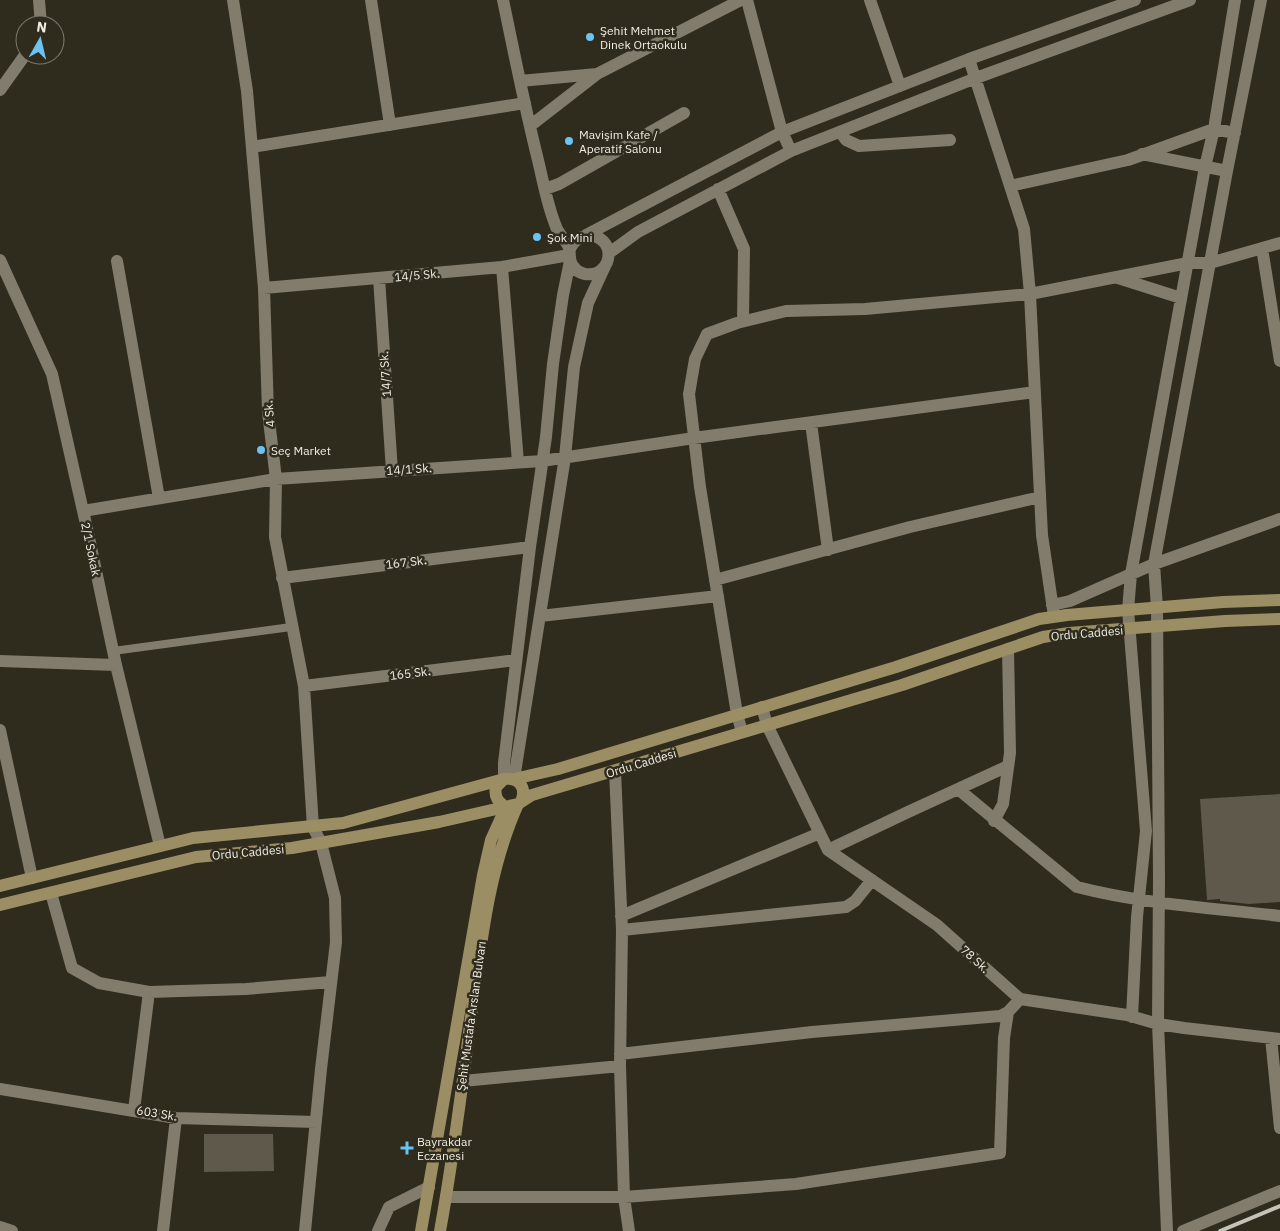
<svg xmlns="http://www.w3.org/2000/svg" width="1280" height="1231" viewBox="0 0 1280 1231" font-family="'IBM Plex Sans',sans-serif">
  <rect width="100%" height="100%" fill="#2f2b1d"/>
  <path fill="#5e594a" d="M1280 794V902L1249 904 1220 901V899L1207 900 1200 799Z
    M204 1134H273L274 1171 204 1172Z"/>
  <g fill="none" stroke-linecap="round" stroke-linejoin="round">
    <path stroke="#817c6c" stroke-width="8" d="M113 651 291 627"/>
    <path stroke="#817c6c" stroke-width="12" d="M39 0 41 25
      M233 0 247 91 264 288 268 412 276 479 275 537 304 686 313 827 321 843 335 898 336 942 321 1069 305 1231
      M371 0 390 125
      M503 0C514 52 524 104 537 156 543 180 547 206 557 229 560 236 567 241 569 248 571 254 568 260 573 266 578 274 588 276 597 273 602 270 607 265 608 259 613 235 580 226 570 249
      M747 0 782 132 791 151
      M870 0 900 86
      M969 59 1024 229 1030 294 1042 535 1054 616
      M520 81 597 74 741 0
      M0 90 25 55
      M530 126 597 74
      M840 132 846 140 859 146 950 140
      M252 147 525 103
      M1142 154 1227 171
      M1010 186 1128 160 1214 129 1235 133
      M545 189 559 184 684 113
      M718 189 744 249 743 321
      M586 235 782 132 969 59 1135 0
      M1262 248 1280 361
      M609 253 638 232 791 151 976 78 1190 0
      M0 260 52 374 88 533 116 665 160 846
      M117 261 159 498
      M502 267 518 462
      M379 278 392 471
      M1118 278 1181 298
      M264 288 502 267 569 255
      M811 423 828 550
      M83 511 276 479 542 461 694 438 1035 392
      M282 578 530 547
      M715 580 910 527 1040 497
      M1052 605 1070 601 1154 564 1280 519
      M540 616 718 596
      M0 661 116 665
      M304 686 516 660
      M762 707 767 725 828 850 937 925 1020 999 1127 1015 1158 1024 1184 1028 1280 1039
      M0 730 32 878
      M742 732 737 714 700 487 689 394 695 359 707 334 737 323 786 311 865 309 1030 294 1188 263H1210L1280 243
      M504 779V763L530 547 546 437 553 364 563 295 570 261
      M514 779 565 457 574 367 588 303 606 264
      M958 789 1077 887C1143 904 1213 908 1280 916
      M994 821 1003 804 1010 753 1008 649
      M828 850 908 812 1008 766
      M51 893 72 968 99 983 149 992 246 989 331 982
      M621 916 820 833
      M622 930 846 907 855 901 872 880
      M1132 1017 1137 917 1146 831 1128 610 1131 574 1205 167 1214 129 1235 0
      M1271 1038 1280 1128
      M620 1054 812 1032 1000 1016 1008 1012
      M463 1081 620 1066
      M0 1089 176 1118 316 1122
      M134 1110 149 992
      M446 1197H624L620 1066 622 930 615 771
      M0 1227 12 1231
      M163 1231 176 1118
      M378 1231 389 1207 429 1187
      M629 1231 624 1197 796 1184 1000 1153 1004 1038 1008 1012 1020 999
      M1167 1231 1158 1024 1159 878 1157 608 1154 564 1227 171 1261 0
      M1183 1231 1280 1191"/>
    <path stroke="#9b8e64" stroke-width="12" d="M514 779 558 769 896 667 1039 619 1067 615 1223 602 1280 600
      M0 886 193 838 343 823 504 779
      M0 905 196 857 292 848 439 822 518 804 532 795 902 685 1043 637 1069 633 1225 621 1280 619
      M421 1231 483 875 491 840 506 807C498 802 494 797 496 787L504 779C518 777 526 786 522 799
      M440 1231C454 1155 463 1079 473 1002 482 935 490 866 518 804"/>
    <path stroke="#c6c3b9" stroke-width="4" d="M1220 1231 1280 1206"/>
  </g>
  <g fill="#6bc3f2" stroke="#2f2b1d" stroke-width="2">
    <circle cx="590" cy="37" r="5"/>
    <circle cx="569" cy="141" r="5"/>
    <circle cx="537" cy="237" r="5"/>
    <circle cx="261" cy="450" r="5"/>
    <path d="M404.5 1140.5h5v5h5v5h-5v5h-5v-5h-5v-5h5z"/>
  </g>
  <g text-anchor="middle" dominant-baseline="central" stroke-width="5" stroke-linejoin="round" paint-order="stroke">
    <g font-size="12" fill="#f1eee5" stroke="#2f2b1d" text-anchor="start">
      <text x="600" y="30">Şehit Mehmet<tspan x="600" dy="14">Dinek Ortaokulu</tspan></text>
      <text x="579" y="134">Mavişim Kafe /<tspan x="579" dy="14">Aperatif Salonu</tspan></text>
      <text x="547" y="237">Şok Mini</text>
      <text x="271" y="450">Seç Market</text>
      <text x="417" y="1141">Bayrakdar<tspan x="417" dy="14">Eczanesi</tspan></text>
    </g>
    <g font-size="12" fill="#f1eee5" stroke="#2f2b1d">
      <text transform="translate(417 275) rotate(-5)">14/5 Sk.</text>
      <text transform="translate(385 374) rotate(-94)">14/7 Sk.</text>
      <text transform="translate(269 414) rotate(-95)">4 Sk.</text>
      <text transform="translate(409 469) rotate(-4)">14/1 Sk.</text>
      <text transform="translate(91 549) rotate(78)">2/1 Sokak</text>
      <text transform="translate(406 562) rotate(-7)">167 Sk.</text>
      <text transform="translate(1087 633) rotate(-5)">Ordu Caddesi</text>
      <text transform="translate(410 673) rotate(-7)">165 Sk.</text>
      <text transform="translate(641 763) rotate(-17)">Ordu Caddesi</text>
      <text transform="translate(248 852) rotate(-5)">Ordu Caddesi</text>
      <text transform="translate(975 959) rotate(42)">78 Sk.</text>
      <text transform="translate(471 1016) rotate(-82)">Şehit Mustafa Arslan Bulvarı</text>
      <text transform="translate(157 1113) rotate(9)">603 Sk.</text>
    </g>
  </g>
  <g transform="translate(40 40) rotate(8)"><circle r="24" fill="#2f2b1d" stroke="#7d796d"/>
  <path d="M0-4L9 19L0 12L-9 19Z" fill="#6bc3f2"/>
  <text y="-8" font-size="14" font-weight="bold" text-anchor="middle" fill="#f1eee5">N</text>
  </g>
</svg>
